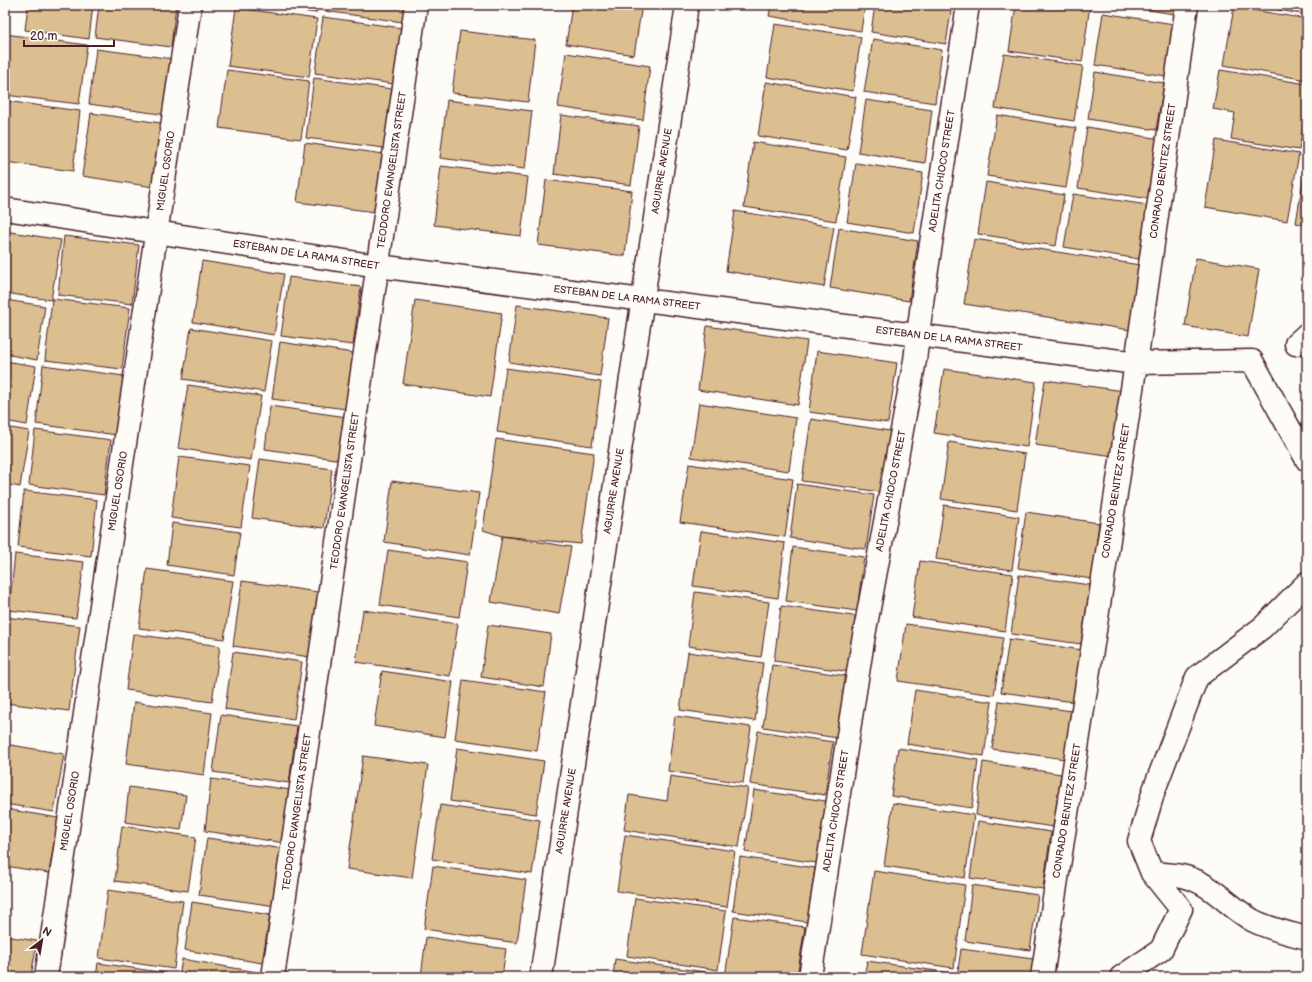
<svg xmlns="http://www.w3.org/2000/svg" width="1312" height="982" viewBox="0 0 1312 982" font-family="'Balsamiq Sans',sans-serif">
  <rect width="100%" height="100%" fill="#fdfcf7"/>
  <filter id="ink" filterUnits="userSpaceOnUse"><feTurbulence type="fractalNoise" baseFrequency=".025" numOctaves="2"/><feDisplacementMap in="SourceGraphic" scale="8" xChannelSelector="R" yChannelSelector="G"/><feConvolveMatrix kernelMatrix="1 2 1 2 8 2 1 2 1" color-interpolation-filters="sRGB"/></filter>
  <g filter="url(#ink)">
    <path fill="#dbbf90" stroke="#4a1f2b" d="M28 5H93L89 39 25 30Z
      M99 5H176L171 47 95 37Z
      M258 5H317L316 13Z
      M324 5H413L410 23 324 11Z
      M572 5H642L634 55 566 44Z
      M771 5H865L861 31 769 16Z
      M875 5H952L946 44 871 32Z
      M1016 5H1090L1082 62 1009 51Z
      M1118 5H1176L1174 14Z
      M1250 5H1307V15Z
      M1234 7 1307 19V80L1224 65Z
      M236 8 317 19 309 77 228 66Z
      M1103 13 1174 24 1166 76 1095 65Z
      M323 17 402 28 394 84 315 73Z
      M775 24 861 37 853 91 767 77Z
      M460 31 535 40 528 102 452 93Z
      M5 34 87 45 79 104 5 95Z
      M873 39 942 50 935 103 864 92Z
      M96 49 174 59 167 115 89 104Z
      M566 53 650 66 643 120 558 107Z
      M1004 54 1083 66 1074 121 995 108Z
      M227 70 309 81 301 139 219 128Z
      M1220 70 1307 84V102L1299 150 1231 139 1235 113 1213 109Z
      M1095 72 1164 83 1156 130 1088 119Z
      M314 78 392 89 384 148 306 138Z
      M766 82 856 97 847 150 758 136Z
      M447 100 532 111 525 169 440 158Z
      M866 100 932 110 925 163 858 152Z
      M5 101 80 111 73 171 5 162Z
      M91 113 168 124 160 188 82 176Z
      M561 115 639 126 631 185 554 174Z
      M997 115 1076 128 1066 188 987 176Z
      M1087 127 1160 139 1150 199 1078 188Z
      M1307 130V150H1304Z
      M1216 140 1299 154 1287 221 1205 207Z
      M753 142 846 157 836 221 744 207Z
      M305 143 391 155 383 213 297 202Z
      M1307 155V225L1296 223Z
      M856 163 923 173 914 233 847 222Z
      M441 166 528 177 521 236 434 225Z
      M546 180 632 191 625 256 538 245Z
      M986 182 1064 195 1056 246 978 234Z
      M1073 194 1148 205 1139 259 1064 247Z
      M735 211 834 227 824 287 726 271Z
      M839 228 918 241 909 301 830 288Z
      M5 231 61 240 51 300 5 293Z
      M64 236 139 245 132 304 58 295Z
      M974 239 1140 265 1130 330 964 304Z
      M1196 258 1259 269 1248 337 1185 326Z
      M202 261 284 274 274 335 193 322Z
      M289 277 361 287 353 345 281 336Z
      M52 299 130 308 122 369 45 360Z
      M5 300 45 306 37 360 5 354Z
      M415 300 502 313 490 397 403 384Z
      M517 305 608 318 600 376 509 362Z
      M707 326 807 341 798 405 698 390Z
      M191 328 272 341 264 392 183 379Z
      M280 342 360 354 353 410 272 399Z
      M817 351 897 363 888 423 809 412Z
      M5 361 36 366 27 425 5 421Z
      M43 365 124 376 117 435 36 424Z
      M506 368 601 382 592 446 497 432Z
      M944 369 1036 382 1027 447 934 433Z
      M1045 380 1124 391 1114 456 1035 445Z
      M188 385 261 396 251 460 178 448Z
      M699 403 796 418 789 471 691 457Z
      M270 406 347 417 342 460 265 449Z
      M811 419 890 431 881 492 802 481Z
      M5 427 29 431 20 487 5 484Z
      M35 430 111 440 104 495 29 485Z
      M496 439 594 453 581 544 502 536 483 530Z
      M949 442 1025 454 1017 510 941 499Z
      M179 457 250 466 241 527 171 518Z
      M260 459 332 469 324 528 252 518Z
      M689 464 793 479 785 537 680 522Z
      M392 481 479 493 470 555 384 542Z
      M797 484 874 495 866 549 790 538Z
      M24 491 97 500 91 556 18 547Z
      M944 505 1019 517 1012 570 936 559Z
      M1026 512 1099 523 1092 579 1018 568Z
      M172 523 240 532 234 575 167 565Z
      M701 531 785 543 778 598 693 586Z
      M502 536 571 547 559 614 491 602Z
      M5 547 10 548 5 577Z
      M793 547 864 557 857 611 786 601Z
      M388 550 467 562 459 617 380 605Z
      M15 554 84 562 76 618 9 610Z
      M920 561 1013 574 1005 631 912 617Z
      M147 569 233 581 224 639 139 628Z
      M1019 575 1090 585 1081 644 1011 634Z
      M242 581 318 592 310 657 233 646Z
      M695 592 769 602 761 657 688 646Z
      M781 606 860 617 851 672 774 661Z
      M363 610 458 624 450 676 356 662Z
      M5 617 80 626 69 711 5 703Z
      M906 624 1003 638 994 695 898 681Z
      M488 625 551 634 544 687 481 677Z
      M133 634 220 646 212 702 126 690Z
      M1009 639 1082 650 1074 702 1001 692Z
      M233 652 302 662 294 719 225 709Z
      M688 652 763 663 755 721 680 710Z
      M772 665 847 676 838 738 763 727Z
      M382 671 453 682 445 737 374 726Z
      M463 680 546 692 537 751 455 739Z
      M915 690 992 702 984 756 907 744Z
      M999 701 1072 711 1065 759 992 749Z
      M134 702 212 713 204 775 126 764Z
      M221 715 297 726 289 783 213 772Z
      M675 716 751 727 743 783 668 771Z
      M758 731 833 742 825 795 750 784Z
      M5 744 64 754 54 812 5 804Z
      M457 748 544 761 536 814 450 801Z
      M898 748 978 760 972 808 891 796Z
      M363 756 428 765 412 878 347 869Z
      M983 762 1061 774 1053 827 976 815Z
      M670 776 748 788 739 847 624 830 629 795 667 801Z
      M211 779 291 790 285 843 205 831Z
      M129 787 186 795 181 830 125 822Z
      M754 790 832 802 823 864 745 852Z
      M893 803 974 815 965 878 884 866Z
      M440 805 540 820 532 874 432 859Z
      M5 809 58 818 49 873 5 866Z
      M978 821 1051 832 1043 889 970 878Z
      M122 826 196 837 188 891 115 881Z
      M625 835 735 851 727 907 617 891Z
      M207 838 284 849 276 906 199 895Z
      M740 857 815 868 807 922 733 911Z
      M433 866 526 880 517 943 424 929Z
      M874 871 965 885 954 968 862 954Z
      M972 885 1038 895 1030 950 965 941Z
      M108 890 183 901 174 969 99 958Z
      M635 898 726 911 718 970 627 956Z
      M192 902 270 915 262 963 185 950Z
      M734 917 805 927 797 977H725Z
      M5 936 37 941 31 977H5Z
      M426 937 506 949 502 977H421Z
      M961 949 1033 959 1031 977H957Z
      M182 959 257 972 256 977H179Z
      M615 959 712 973V977H613Z
      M867 961 951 973 950 977H864Z
      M98 963 166 973V977H96Z"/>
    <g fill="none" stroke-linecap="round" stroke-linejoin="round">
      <defs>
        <path id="street" d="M5 209 378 266 1136 363 1252 361 1307 460
          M1296 344 1307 334
          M1152 873C1163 874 1175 874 1186 877 1212 884 1229 907 1252 920 1269 929 1288 933 1307 938
          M46 977 190 5
          M273 977 416 5
          M810 977 863 641 915 360 923 295 968 5
          M1042 977 1136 363 1187 5
          M1121 977 1161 950 1181 909 1152 873 1139 841 1154 790 1197 677 1263 627 1307 583"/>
        <path id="secondary" d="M541 977 687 5"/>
      </defs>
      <use href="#street" stroke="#4a1f2b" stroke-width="25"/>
      <use href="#secondary" stroke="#4a1f2b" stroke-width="25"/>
      <use href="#street" stroke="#fdfcf7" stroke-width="22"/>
      <use href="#secondary" stroke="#fdfcf7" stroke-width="22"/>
    </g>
  </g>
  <g text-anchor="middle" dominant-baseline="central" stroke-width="3.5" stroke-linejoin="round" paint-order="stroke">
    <g font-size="10" fill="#4a1f2b" stroke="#fdfcf7">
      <text transform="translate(392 170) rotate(-82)">TEODORO EVANGELISTA STREET</text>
      <text transform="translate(166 171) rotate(-82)">MIGUEL OSORIO</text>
      <text transform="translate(662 171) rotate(-81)">AGUIRRE AVENUE</text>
      <text transform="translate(942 171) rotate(-81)">ADELITA CHIOCO STREET</text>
      <text transform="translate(1163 171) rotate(-82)">CONRADO BENITEZ STREET</text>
      <text transform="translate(306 255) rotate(9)">ESTEBAN DE LA RAMA STREET</text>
      <text transform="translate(627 298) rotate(7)">ESTEBAN DE LA RAMA STREET</text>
      <text transform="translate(949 339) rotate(7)">ESTEBAN DE LA RAMA STREET</text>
      <text transform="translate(118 491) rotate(-81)">MIGUEL OSORIO</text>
      <text transform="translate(345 491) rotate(-82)">TEODORO EVANGELISTA STREET</text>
      <text transform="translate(614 491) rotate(-81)">AGUIRRE AVENUE</text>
      <text transform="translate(891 491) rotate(-79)">ADELITA CHIOCO STREET</text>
      <text transform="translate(1116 491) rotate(-81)">CONRADO BENITEZ STREET</text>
      <text transform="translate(70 811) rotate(-81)">MIGUEL OSORIO</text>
      <text transform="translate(566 811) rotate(-81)">AGUIRRE AVENUE</text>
      <text transform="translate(836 811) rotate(-81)">ADELITA CHIOCO STREET</text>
      <text transform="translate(1067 811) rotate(-81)">CONRADO BENITEZ STREET</text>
      <text transform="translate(297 812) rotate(-82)">TEODORO EVANGELISTA STREET</text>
    </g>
  </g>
  <rect width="1312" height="982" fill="none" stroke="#fdfcf7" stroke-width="20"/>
  <rect x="10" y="10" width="1292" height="962" fill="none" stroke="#4a1f2b" stroke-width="1.5" filter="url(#ink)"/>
  <g transform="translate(42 940) rotate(31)" stroke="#fdfcf7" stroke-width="3" paint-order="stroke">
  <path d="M0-3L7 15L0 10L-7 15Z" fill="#4a1f2b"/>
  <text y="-6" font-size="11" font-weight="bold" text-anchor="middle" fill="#4a1f2b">N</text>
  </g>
  <path d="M24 40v6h90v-6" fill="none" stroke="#4a1f2b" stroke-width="2"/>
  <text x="30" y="40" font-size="12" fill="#4a1f2b" stroke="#fdfcf7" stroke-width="3" paint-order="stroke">20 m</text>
</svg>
